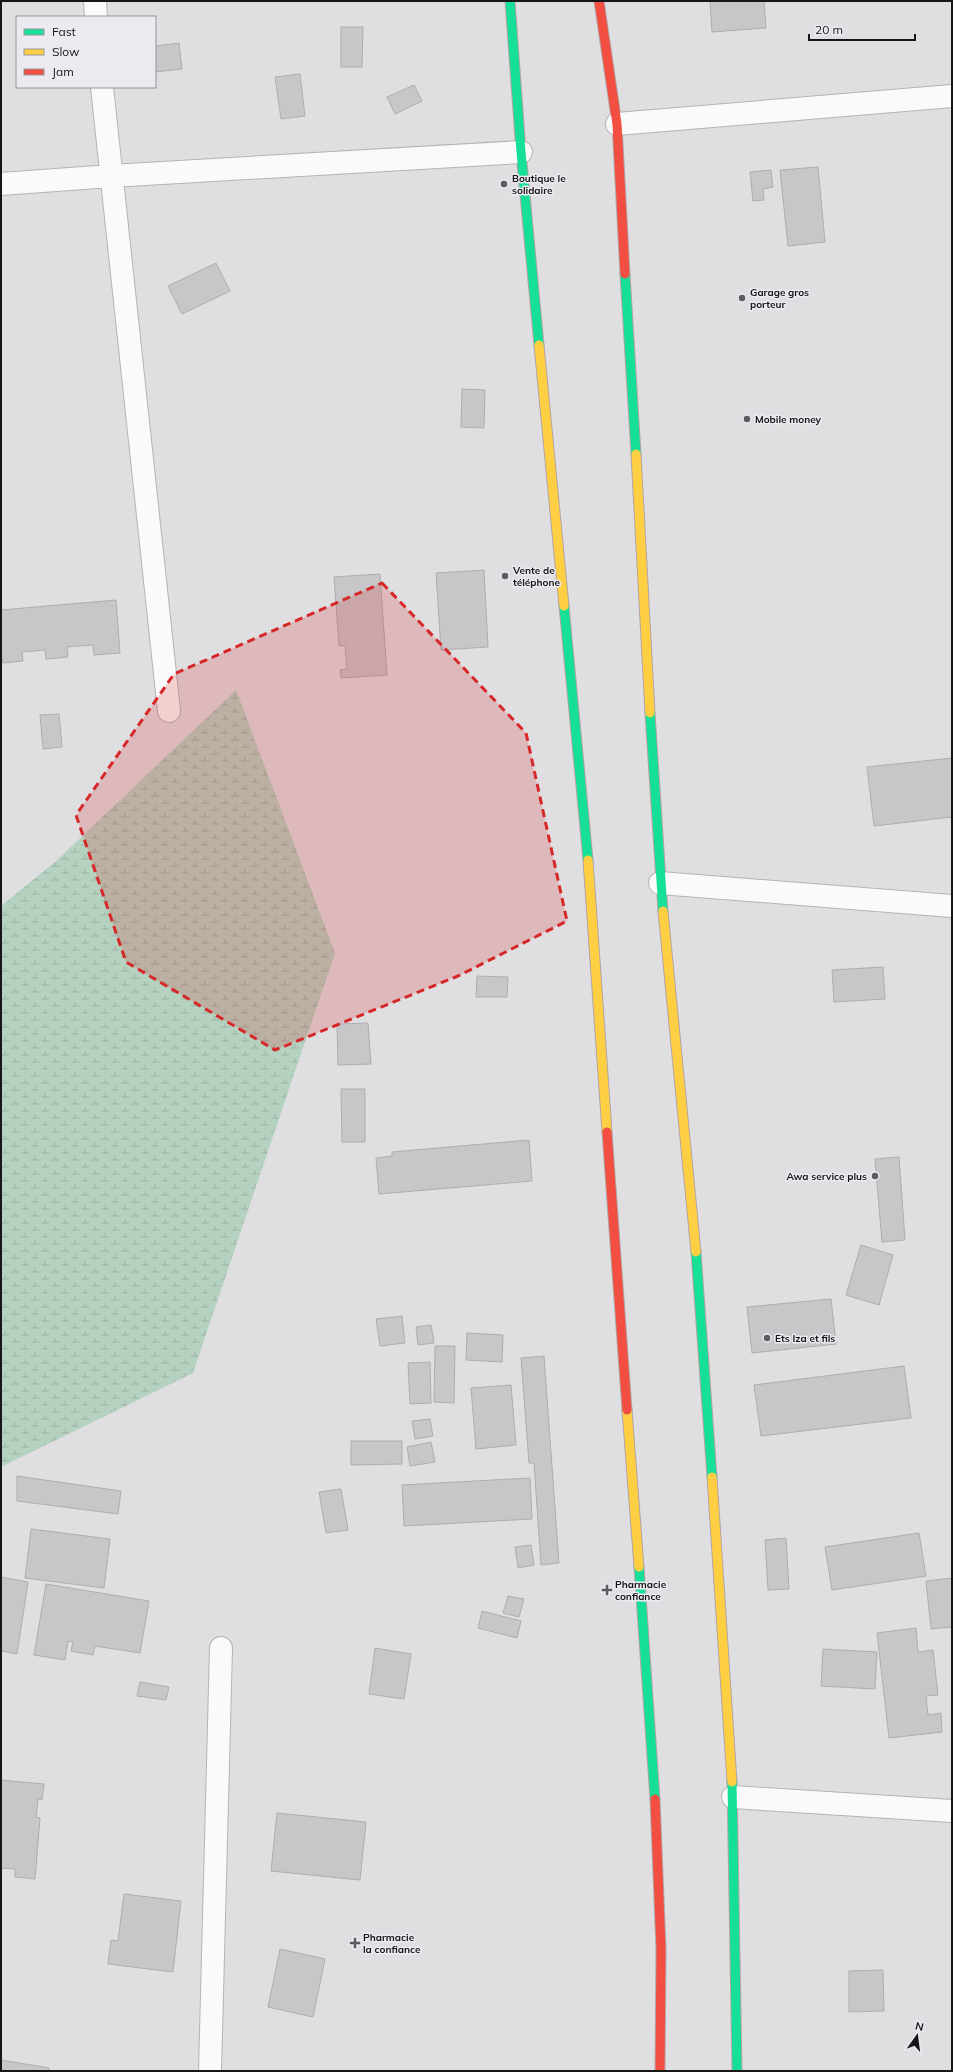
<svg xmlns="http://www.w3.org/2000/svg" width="953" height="2072" viewBox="0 0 953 2072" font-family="Mulish,sans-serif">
  <defs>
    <pattern id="wetland-marsh" width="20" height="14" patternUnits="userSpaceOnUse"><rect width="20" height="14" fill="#b5d2c1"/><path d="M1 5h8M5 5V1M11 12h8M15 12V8" fill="none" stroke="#9bb3a5"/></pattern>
  </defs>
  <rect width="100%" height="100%" fill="#dfdee1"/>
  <path fill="url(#wetland-marsh)" d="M236 690 335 953 193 1373 1 1467V906L55 862Z"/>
  <path fill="#c7c6c8" stroke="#aeadaf" d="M710 1H764L766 28 712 32Z
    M341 27H363L362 67H341Z
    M179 43 182 69 155 72V46Z
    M300 74 305 116 281 119 275 77Z
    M414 85 422 101 395 114 387 97Z
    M818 167 825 242 788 246 780 170Z
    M771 170 773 187 763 189 764 200 753 201 750 172Z
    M216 263 230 291 182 314 168 286Z
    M462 389 485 390 484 428 461 427Z
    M484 570 488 647 441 650 436 573Z
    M380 574 387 675 341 678 340 670 347 669 345 646H339L334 577Z
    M116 600 120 653 94 655 93 645 67 647 68 657 46 659 45 650 22 652 23 661 3 663 1 654V610Z
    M59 714 62 747 43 749 40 715Z
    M952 758V817L874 826 867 767Z
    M883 967 885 999 834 1002 832 970Z
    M477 976 508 977 507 997H476Z
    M368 1023 371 1064 338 1065 337 1024Z
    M341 1089H365V1142H342Z
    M529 1140 532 1181 379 1194 376 1158 392 1156V1152Z
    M899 1157 905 1240 882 1242 875 1159Z
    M861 1245 893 1255 879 1305 846 1295Z
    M831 1299 836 1344 752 1353 747 1307Z
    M402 1316 405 1343 380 1346 376 1319Z
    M431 1325 434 1343 418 1345 416 1327Z
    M467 1333 503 1335 502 1362 466 1360Z
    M435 1346H455L454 1403 434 1402Z
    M544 1356 559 1563 541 1565 534 1463H529L521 1358Z
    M430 1362 431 1403 410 1404 408 1363Z
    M904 1366 911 1418 761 1436 754 1385Z
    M511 1385 516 1445 476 1449 471 1388Z
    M430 1419 433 1436 415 1439 412 1421Z
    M351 1441H402V1464L351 1465Z
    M431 1442 435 1462 410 1466 407 1447Z
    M17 1476 121 1491 118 1514 17 1501Z
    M530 1478 532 1519 404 1526 402 1485Z
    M341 1489 348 1530 326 1533 319 1492Z
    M31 1529 110 1539 104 1588 25 1578Z
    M919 1533 926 1576 832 1590 825 1547Z
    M786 1538 789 1589 768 1590 765 1540Z
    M531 1545 534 1565 518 1568 515 1547Z
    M1 1577 28 1582 17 1654 1 1651Z
    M952 1578V1627L931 1629 926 1581Z
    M46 1584 149 1601 140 1653 95 1646 93 1655 71 1651 73 1642 68 1641 65 1660 34 1655Z
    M508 1596 524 1599 519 1617 503 1613Z
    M482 1611 521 1621 517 1638 478 1628Z
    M916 1628 918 1652 933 1650 938 1695 926 1696 928 1715 941 1713 942 1732 889 1738 877 1633Z
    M375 1648 411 1654 404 1699 369 1694Z
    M823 1649 877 1652 875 1689 821 1686Z
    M140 1682 169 1687 166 1700 137 1696Z
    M1 1780 44 1784 42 1800 38 1799 36 1817 40 1818 35 1879 15 1877V1869L1 1868Z
    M277 1813 366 1822 360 1880 271 1871Z
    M124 1894 181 1901 173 1972 108 1964 111 1940 118 1941Z
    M280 1949 325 1959 313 2017 268 2007Z
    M883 1970 884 2011 849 2012V1971Z
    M1 2060 49 2068V2071H1Z"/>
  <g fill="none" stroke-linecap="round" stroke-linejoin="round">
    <defs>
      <path id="street" d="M95 1 96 17
        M102 87 169 711
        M617 124 952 96
        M1 184 111 176 521 152
        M660 883 952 906
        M733 1797 952 1811
        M210 2071 221 1648"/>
      <path id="fast" d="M510 1 521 152 539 345
        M625 274 636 454
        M564 606 588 860
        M650 713 663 911
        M696 1252 712 1477
        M639 1567 655 1799
        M732 1782 737 2071"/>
      <path id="slow" d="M539 345 564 606
        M636 454 650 713
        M588 860 607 1132
        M663 911 696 1252
        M627 1410 639 1567
        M712 1477 732 1782"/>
      <path id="jam" d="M599 1 617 124 625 274
        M607 1132 627 1410
        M655 1799 661 1949 660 2071"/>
    </defs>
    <use href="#street" stroke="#b4b4b6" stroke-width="24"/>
    <use href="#fast" stroke="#b4a4a3" stroke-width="11"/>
    <use href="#slow" stroke="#b4a4a3" stroke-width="11"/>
    <use href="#jam" stroke="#b4a4a3" stroke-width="11"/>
    <use href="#street" stroke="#fafafa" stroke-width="22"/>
    <use href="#fast" stroke="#16e098" stroke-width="9"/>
    <use href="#slow" stroke="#ffcf43" stroke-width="9"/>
    <use href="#jam" stroke="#f24e42" stroke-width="9"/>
  </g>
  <path fill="#d62828" fill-opacity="0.2" stroke="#d62828" stroke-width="3" stroke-dasharray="8 5" stroke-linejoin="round" d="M382 583 526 733 567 921 458 976 275 1050 126 962 76 815 174 674Z"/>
  <g fill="#5c5b5e" stroke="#eceaf0" stroke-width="1.5">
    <circle cx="504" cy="184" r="4"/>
    <circle cx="742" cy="298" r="4"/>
    <circle cx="747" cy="419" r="4"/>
    <circle cx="505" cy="576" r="4"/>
    <circle cx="875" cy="1176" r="4"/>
    <circle cx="767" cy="1338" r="4"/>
    <path d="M605 1584h4v4h4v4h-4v4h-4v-4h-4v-4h4z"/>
    <path d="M353 1937h4v4h4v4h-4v4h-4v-4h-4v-4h4z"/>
  </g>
  <g text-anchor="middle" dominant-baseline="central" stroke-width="3" stroke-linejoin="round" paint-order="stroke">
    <g font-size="10" font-weight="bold" fill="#161517" stroke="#eceaf0" text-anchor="start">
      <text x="512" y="178">Boutique le<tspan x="512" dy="12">solidaire</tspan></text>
      <text x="750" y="292">Garage gros<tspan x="750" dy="12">porteur</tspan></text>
      <text x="755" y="419">Mobile money</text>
      <text x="513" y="570">Vente de<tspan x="513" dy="12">téléphone</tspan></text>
      <text x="867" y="1176" text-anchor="end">Awa service plus</text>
      <text x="775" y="1338">Ets Iza et fils</text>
      <text x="615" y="1584">Pharmacie<tspan x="615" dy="12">confiance</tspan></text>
      <text x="363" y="1937">Pharmacie<tspan x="363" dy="12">la confiance</tspan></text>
    </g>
  </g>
  <rect width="953" height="2072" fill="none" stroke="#161517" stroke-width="4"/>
  <rect x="16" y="16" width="140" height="72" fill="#eceaf0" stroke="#969599"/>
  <rect x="24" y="29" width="20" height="6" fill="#16e098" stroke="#969599"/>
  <text x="52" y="36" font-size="12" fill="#161517">Fast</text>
  <rect x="24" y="49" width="20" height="6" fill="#ffcf43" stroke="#969599"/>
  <text x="52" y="56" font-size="12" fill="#161517">Slow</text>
  <rect x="24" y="69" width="20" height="6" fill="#f24e42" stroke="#969599"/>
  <text x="52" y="76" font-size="12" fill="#161517">Jam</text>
  <g transform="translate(917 2036) rotate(14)" stroke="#eceaf0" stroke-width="3" paint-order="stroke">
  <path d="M0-3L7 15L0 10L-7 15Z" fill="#161517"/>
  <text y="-6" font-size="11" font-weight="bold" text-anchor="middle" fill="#161517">N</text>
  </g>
  <path d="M809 34v6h106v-6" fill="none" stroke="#161517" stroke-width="2"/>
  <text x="815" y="34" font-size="12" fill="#161517" stroke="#eceaf0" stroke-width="3" paint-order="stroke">20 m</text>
</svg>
